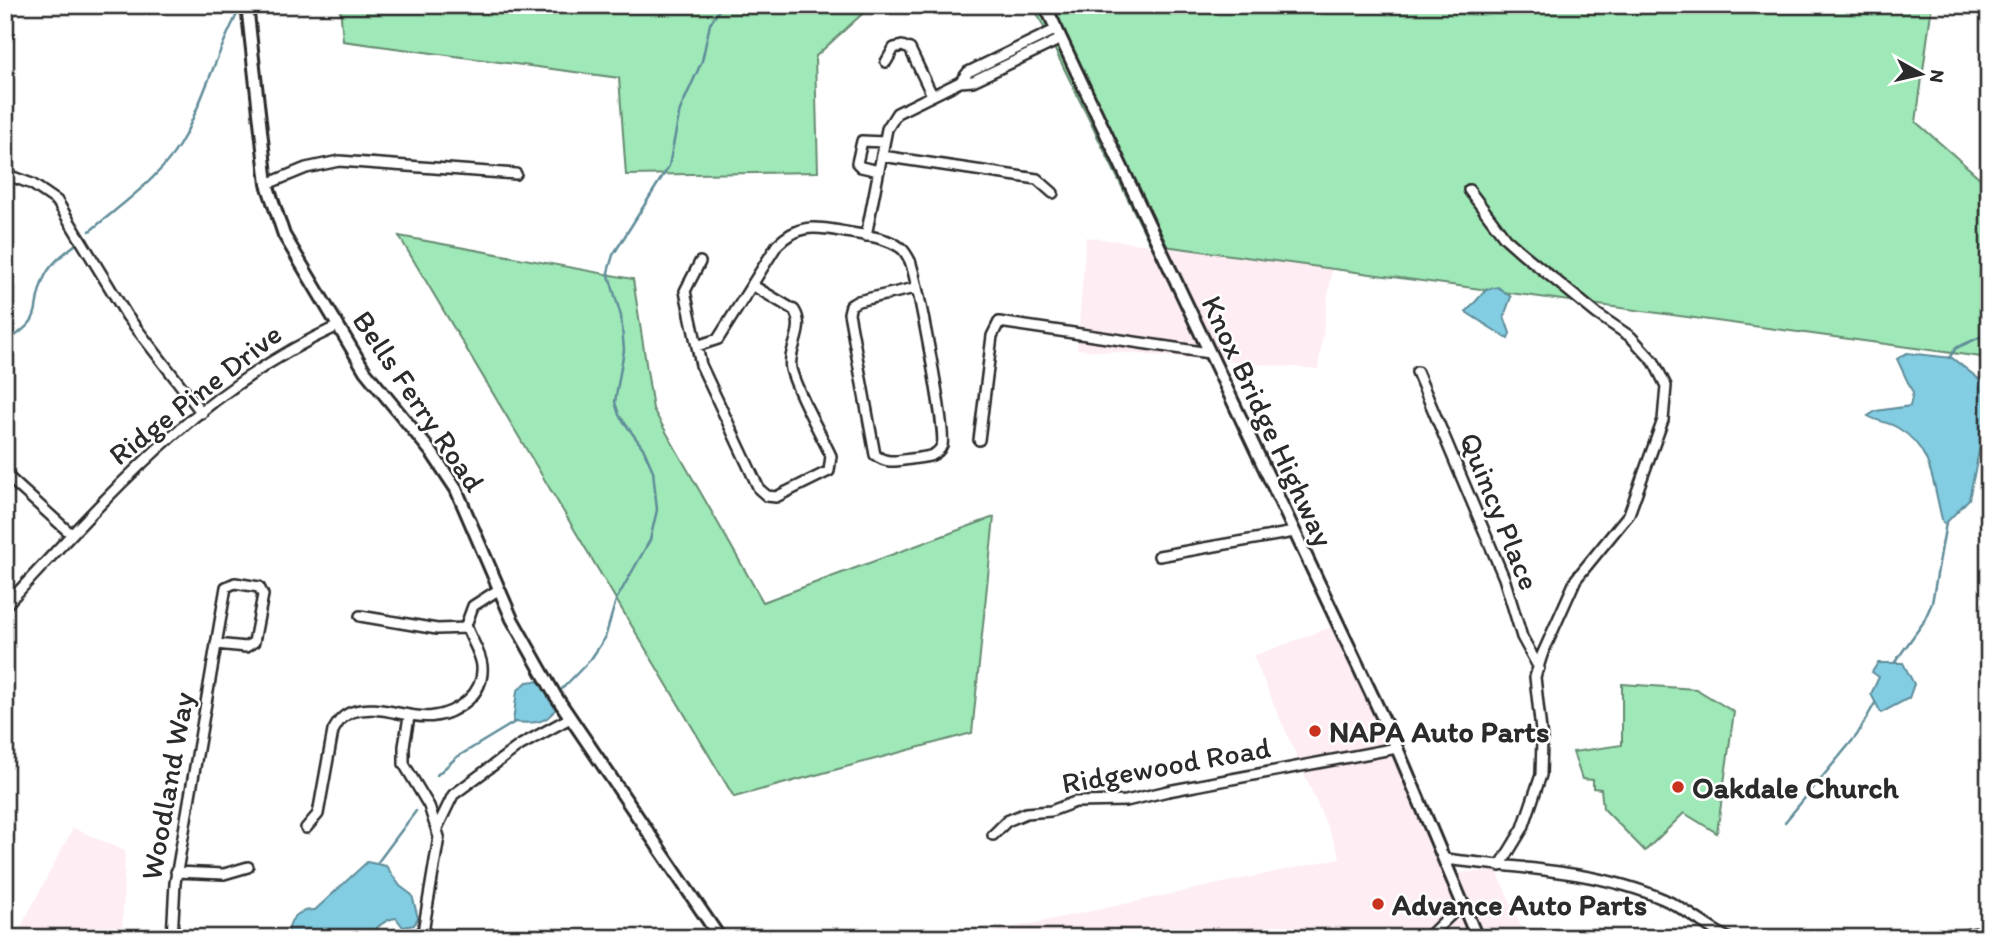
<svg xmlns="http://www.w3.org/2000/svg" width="1994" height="943" viewBox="0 0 1994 943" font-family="Itim,sans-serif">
  <rect width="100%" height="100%" fill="#fff"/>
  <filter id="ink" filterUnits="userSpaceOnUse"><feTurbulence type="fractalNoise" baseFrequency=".0143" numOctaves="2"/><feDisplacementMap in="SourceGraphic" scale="14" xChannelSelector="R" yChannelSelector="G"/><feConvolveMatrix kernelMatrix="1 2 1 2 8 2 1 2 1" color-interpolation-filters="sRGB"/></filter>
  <g filter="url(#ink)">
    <path fill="#feedf3" d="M1086 237 1332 268 1318 369 1077 349Z
      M1340 624 1454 873 1497 871 1526 938H965L1341 858 1253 656Z
      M73 828 125 851 122 938H15Z"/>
    <path fill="#9fe8b7" stroke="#658a71" stroke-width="2" d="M340 5H872L815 57 818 172 626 175 619 78 343 41Z
      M1033 5H1932L1916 122 1989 186V358L1150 244Z
      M399 236 633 279 653 409 763 602 994 517 972 733 734 797Z
      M1622 684 1696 689 1734 712 1717 833 1684 813 1645 851 1603 808 1601 789 1593 788V780L1582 779 1573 752 1622 745Z"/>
    <path fill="#82cde2" stroke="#5f8c99" stroke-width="2" d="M1498 287 1511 297 1504 316 1510 333 1508 339 1466 312 1486 290Z
      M1907 353 1952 358 1989 387V423L1981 442 1969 499 1946 523H1943C1933 487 1934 449 1898 428 1889 422 1878 422 1868 416L1876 411 1910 406 1913 393 1897 359Z
      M1878 663H1903L1914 684 1909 698 1881 713 1871 694 1879 677 1872 672Z
      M535 681 552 685 559 701C551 724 535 724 513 722L517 691 527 682Z
      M367 862 386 866 400 886 412 895 418 918 414 925 403 927 396 918C386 919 374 928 370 938H289C286 920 298 909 315 910Z"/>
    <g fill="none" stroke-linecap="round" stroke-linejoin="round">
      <path stroke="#5f8c99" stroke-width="2.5" d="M90 231C123 203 165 175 185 135 206 93 218 48 241 7
        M5 343C50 313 27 315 45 276 51 263 65 253 76 244
        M1949 358 1956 348 1989 333
        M1895 662 1923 623 1932 603 1946 523
        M559 692 591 659 605 638 616 600 650 540 657 510 653 471 643 448 619 415 615 402 624 350 621 316 608 272 613 255 669 166 680 110 702 61 710 24 722 5
        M437 775 457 757 515 722
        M1785 822 1857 735 1875 703
        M378 862 416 811"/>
      <defs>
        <path id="minor" d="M886 62 894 48 902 46 910 49 932 95
          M960 82 968 72 1057 29
          M882 156 1037 179 1053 193
          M879 171 861 167 857 163 862 141 884 142
          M5 174 32 184 57 201 127 316 202 413
          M267 184 306 168 339 161 516 174
          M1469 190 1505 238 1522 253 1597 314 1631 337 1654 362 1666 386 1663 420 1629 514 1576 579 1542 655 1535 677 1542 740 1541 775 1523 828 1500 866
          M866 236 887 129 897 113 960 82 973 81 1061 39
          M700 262 685 291 701 365 759 489 767 496 776 497 829 471 831 456C820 432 797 393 791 369 787 349 807 330 794 310L752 285
          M697 346 718 339 777 245C797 225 813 226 840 231 859 235 885 236 901 248 905 251 908 257 910 261 917 280 947 433 942 445 937 458 923 457 911 459 896 461 887 464 875 455L849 313 851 305 858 301 915 288
          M1417 372 1504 578 1522 637 1539 668
          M979 440 992 336 999 322 1209 353
          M5 474 70 533
          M1159 556 1294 532
          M5 606C107 497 198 390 338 326
          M360 616 437 629 467 628
          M409 717 404 746V764L429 806 439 837 422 938
          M306 828 318 814 333 731C338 722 342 716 352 712 390 699 426 737 468 700 478 691 483 679 482 666 481 653 470 638 466 625L473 606 498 590
          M437 828 453 795 519 746 570 718
          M993 835 1007 821 1026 813 1051 811 1075 802 1126 801 1168 791 1397 748
          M1445 859C1516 868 1597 870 1663 899 1687 909 1706 927 1728 938
          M176 872 224 874 248 867
          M172 938 175 883 226 587 235 583 259 587 263 595 254 642 246 647 216 644
          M1427 938 1463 903
          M1949 938 1989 931"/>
        <path id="major" d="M247 5 267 184 284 235 365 371 432 453 456 489 512 619 555 695 720 938
          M1045 5 1397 748 1477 938"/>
      </defs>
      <use href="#minor" stroke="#2b2b2b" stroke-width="14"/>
      <use href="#major" stroke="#2b2b2b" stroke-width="16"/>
      <use href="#minor" stroke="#fff" stroke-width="9"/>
      <use href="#major" stroke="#fff" stroke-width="10"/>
    </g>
  </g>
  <g fill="#c8321e" stroke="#fff" stroke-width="2.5">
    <circle cx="1315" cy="731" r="7"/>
    <circle cx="1678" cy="787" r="7"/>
    <circle cx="1378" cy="904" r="7"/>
  </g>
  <g text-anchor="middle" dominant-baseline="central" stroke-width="5" stroke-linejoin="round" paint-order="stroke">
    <g font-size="30" fill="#2b2b2b" stroke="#fff">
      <text transform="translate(195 394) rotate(-38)">Ridge Pine Drive</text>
      <text transform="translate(419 401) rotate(56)">Bells Ferry Road</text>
      <text transform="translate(1268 421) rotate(65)">Knox Bridge Highway</text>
      <text transform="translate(1500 511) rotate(68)">Quincy Place</text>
      <text transform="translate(1166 765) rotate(-10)">Ridgewood Road</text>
      <text transform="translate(167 786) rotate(-80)">Woodland Way</text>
    </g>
    <g font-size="30" font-weight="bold" fill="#2b2b2b" stroke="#fff" text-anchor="start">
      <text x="1329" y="731">NAPA Auto Parts</text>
      <text x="1692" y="787">Oakdale Church</text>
      <text x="1392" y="904">Advance Auto Parts</text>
    </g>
  </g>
  <rect width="1994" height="943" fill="none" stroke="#fff" stroke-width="28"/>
  <rect x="14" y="14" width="1966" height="915" fill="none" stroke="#2b2b2b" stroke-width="2.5" filter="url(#ink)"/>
  <g transform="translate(1921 74) rotate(98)" stroke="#ffffff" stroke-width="5" paint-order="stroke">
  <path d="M0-5L12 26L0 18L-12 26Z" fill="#2b2b2b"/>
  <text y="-10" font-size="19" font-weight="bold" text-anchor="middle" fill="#2b2b2b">N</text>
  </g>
</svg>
